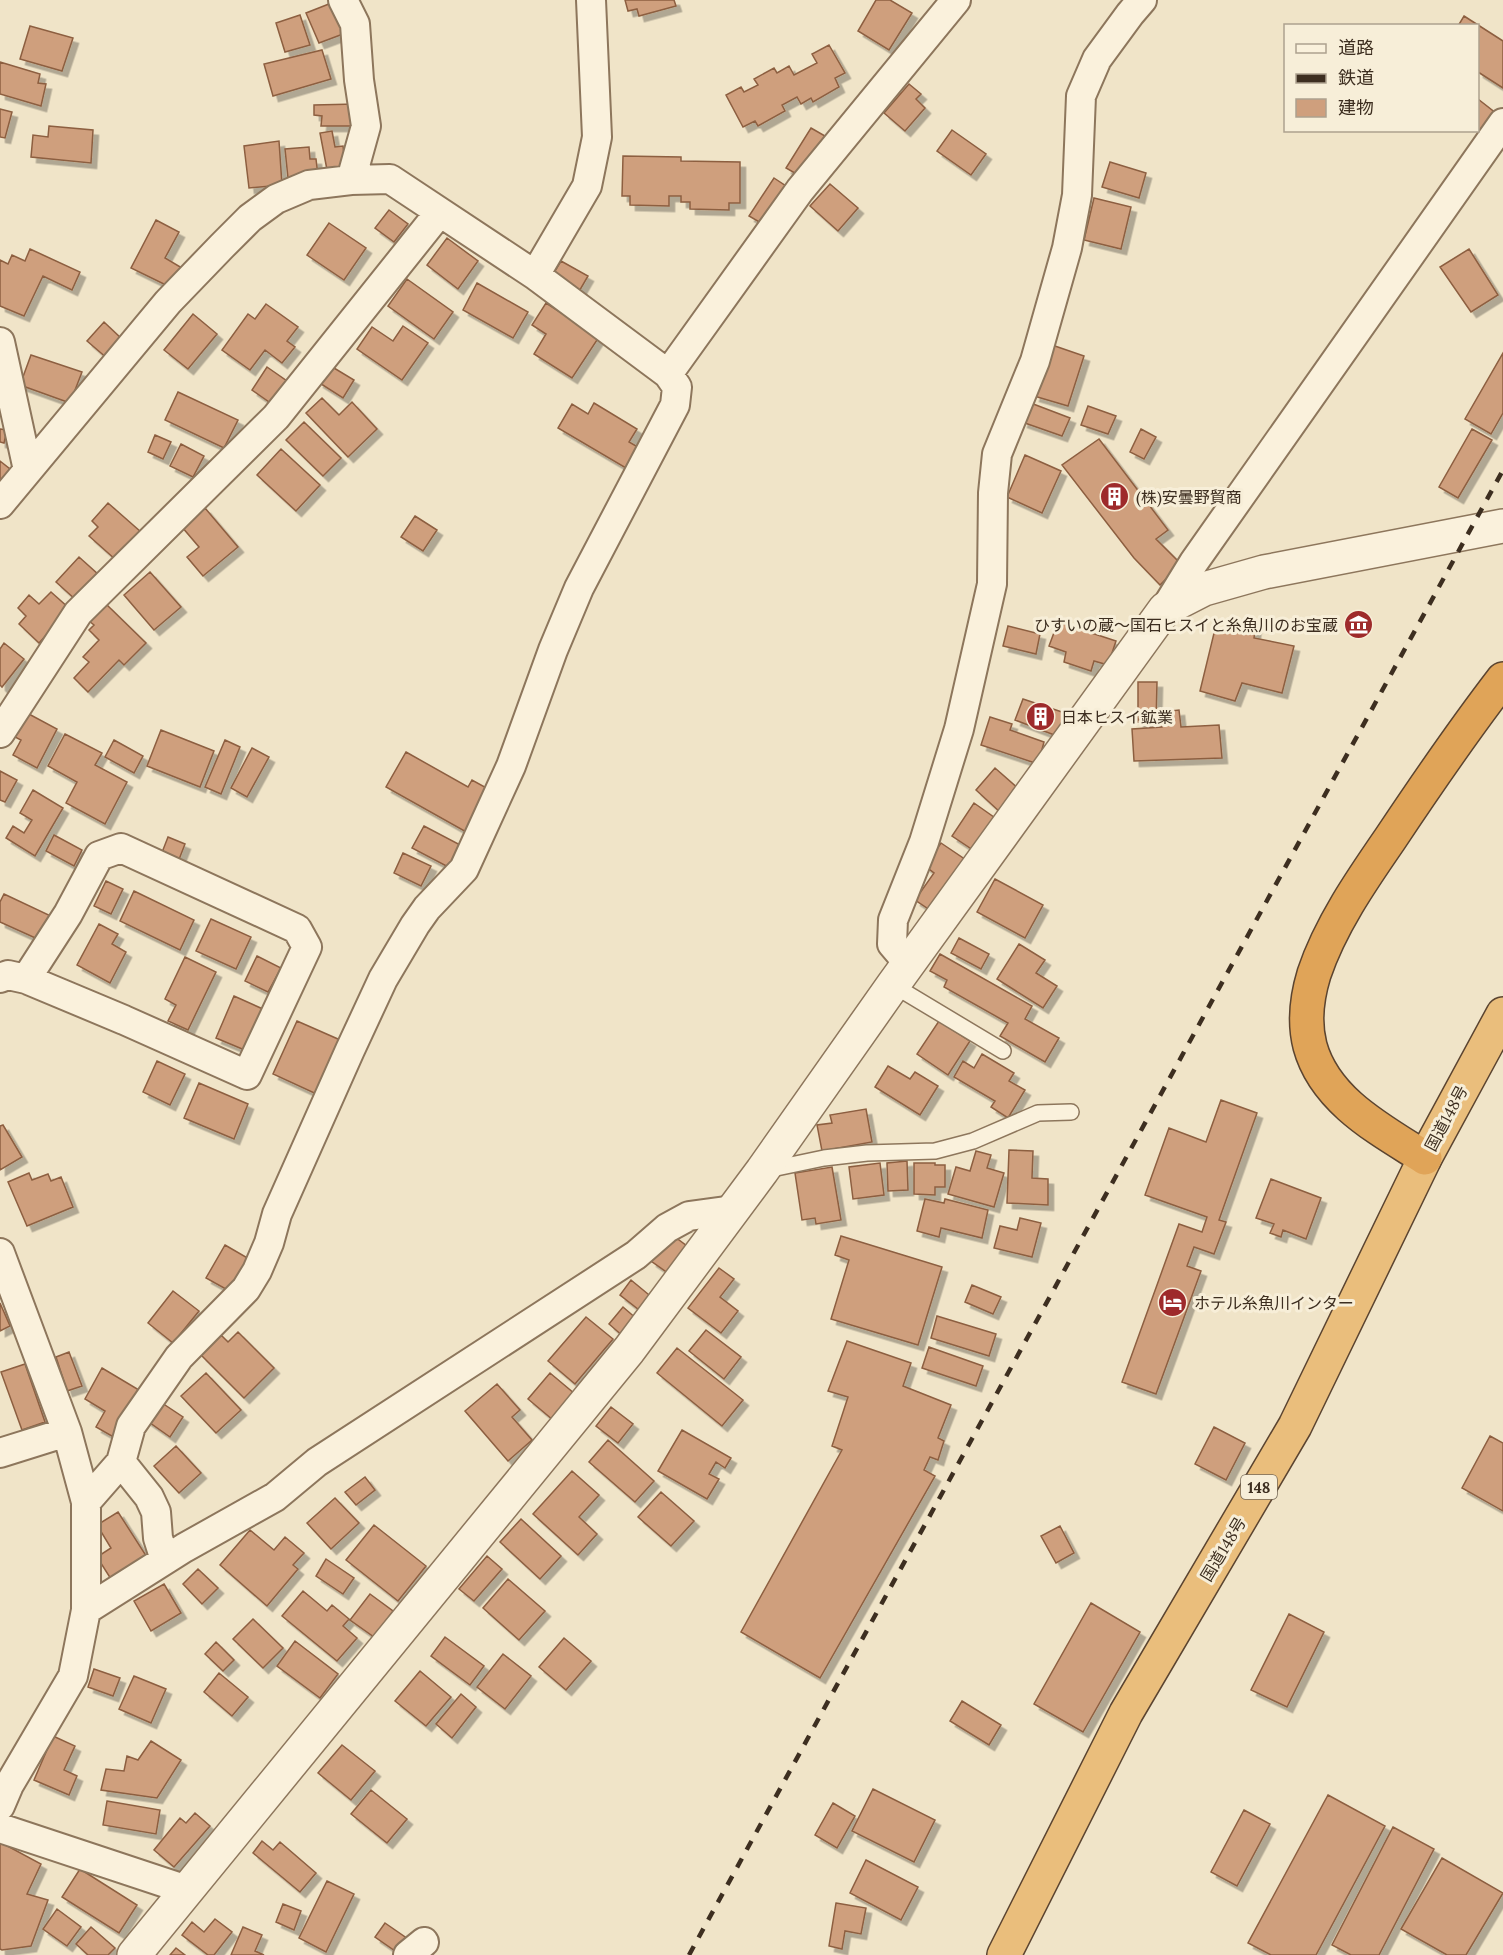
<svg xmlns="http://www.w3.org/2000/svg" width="1503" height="1955" viewBox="0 0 1503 1955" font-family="Lora,'Noto Sans JP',serif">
  <defs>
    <filter id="shadow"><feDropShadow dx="5.5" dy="5.5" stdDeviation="0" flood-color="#0004"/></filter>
  </defs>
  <rect width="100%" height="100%" fill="#f0e4c8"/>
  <path fill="#cf9f7d" stroke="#8d5f41" stroke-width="1.5" filter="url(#shadow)" d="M339 0 351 31 319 43 306 13Z
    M625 0H674L676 6 639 16 637 9 628 11Z
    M876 0H890L912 13 889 50 858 31Z
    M300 15 310 45 285 52 276 23Z
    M1464 16 1503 41V88L1478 72V26H1458Z
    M30 26 73 38 62 71 20 59Z
    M829 45 845 73 835 78 839 87 813 102 811 98 801 104 797 97 782 105 785 111 758 126 755 121 743 127 726 95 741 87 744 92 758 85 754 79 774 68 777 73 789 66 794 75 817 63 812 54Z
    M322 50 331 79 273 96 264 64Z
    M0 62 40 74 38 83 46 84 41 106 0 94Z
    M909 84 921 94 916 99 925 108 905 131 884 113Z
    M1478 99 1497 114 1483 135 1477 130Z
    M356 104V126H321L322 116 314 115V105Z
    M0 109 12 112 5 138 0 137Z
    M49 126 93 130 91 163 31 157 33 135 48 137Z
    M811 128 825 136 800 176 786 168Z
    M952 130 986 154 971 175 937 151Z
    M332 131 335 147 343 146 346 171 328 175 320 133Z
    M279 141 282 185 249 188 244 146Z
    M309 147 310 159H316L318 176 288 178 285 149Z
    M623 156 681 157V161L740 162V203H729V210L690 209V202H681V196H669V206L630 205V196H622Z
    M1110 162 1146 173 1139 198 1102 187Z
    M774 178 786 186 761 223 749 216Z
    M830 184 858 208 838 231 810 206Z
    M1094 198 1131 207 1121 249 1084 240Z
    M389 210 408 224 394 242 375 228Z
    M156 220 179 232 165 258 182 268 170 287 131 268Z
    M329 223 366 248 344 280 307 255Z
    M447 238 478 261 458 289 427 265Z
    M30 249 80 272 72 290 43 276 24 316 0 306V260L8 264 12 255 25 261Z
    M1469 249 1498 295 1471 312 1440 267Z
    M561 261 588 276 577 295 550 279Z
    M407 279 453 312 434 339 388 306Z
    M477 283 528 312 513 338 463 310Z
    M546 303 599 337 572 378 534 354 546 334 532 325Z
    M266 304 298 327 287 341 295 347 282 363 265 350 250 370 222 350 248 314 255 319Z
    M193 314 217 334 188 369 164 350Z
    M104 322 124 341 108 359 87 341Z
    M403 326 428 343 402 380 357 349 372 327 393 341Z
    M1052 345 1084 356 1068 406 1034 396Z
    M1503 353V413L1491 434 1465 419Z
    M31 355 82 372 70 403 20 385Z
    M329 365 354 380 343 398 318 382Z
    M267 367 287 381 272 404 252 390Z
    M178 392 238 420 224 448 165 420Z
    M322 398 339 415 352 402 377 429 348 457 306 413Z
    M1028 402 1070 418 1062 436 1022 422Z
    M594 403 637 429 629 442 643 450 631 471 558 428 572 404 588 414Z
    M1088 406 1116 416 1108 434 1081 425Z
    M304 422 341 458 323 476 286 440Z
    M0 429 7 430 4 443 0 442Z
    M1141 429 1156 437 1144 459 1130 452Z
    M1472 429 1492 440 1458 498 1439 487Z
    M155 435 171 442 163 459 148 452Z
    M1099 439 1168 530 1156 539 1181 564 1160 585 1134 558 1062 465Z
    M181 444 204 456 193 477 170 466Z
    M281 449 320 485 296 511 257 475Z
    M1025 455 1061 471 1042 513 1007 497Z
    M0 461 10 469 0 483Z
    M108 503 141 532 116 560 89 536 98 527 92 521Z
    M205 508 238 547 203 576 187 557 199 547 182 527Z
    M415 516 437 530 423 551 401 537Z
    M79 557 99 575 76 600 56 582Z
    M150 572 181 607 154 630 124 595Z
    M51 592 70 609 39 643 19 624 26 616 18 608 29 595 39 604Z
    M106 604 146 643 124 665 119 660 88 692 74 678 89 662 83 657 99 640 89 630 94 625 89 621Z
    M1058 622 1116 641 1108 665 1094 661 1091 671 1064 662 1066 652 1049 646Z
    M1239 623 1256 626 1254 638 1294 646 1282 693 1242 683 1235 701 1200 691 1215 629 1237 633Z
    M1008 626 1040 634 1036 654 1003 646Z
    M4 643 24 659 2 687 0 685V649Z
    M1138 682H1157L1156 723 1138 722Z
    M1023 699 1065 713 1057 736 1015 720Z
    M1179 710 1181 727 1219 725 1222 758 1134 761 1132 729 1162 727V712Z
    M27 713 57 729 37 768 13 755 21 740 15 737Z
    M990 717 1012 724 1010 730 1044 742 1038 764 981 745Z
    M161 730 214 751 200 787 147 766Z
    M65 734 102 753 95 765 127 782 105 824 66 803 77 782 48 766Z
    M114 740 143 756 134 773 105 757Z
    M225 740 240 747 221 794 205 787Z
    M252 748 269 757 247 797 231 788Z
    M406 752 468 787 472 780 492 791 468 833 386 787Z
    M995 768 1021 791 1001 813 976 790Z
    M0 771 17 780 5 802 0 800Z
    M33 790 63 808 35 856 6 838 13 826 24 833 32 820 20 813Z
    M974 803 998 820 976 852 952 836Z
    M424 826 466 848 454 870 412 848Z
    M54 835 82 850 74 866 46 851Z
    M168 837 185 844 178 862 161 855Z
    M941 843 969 862 933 912 915 900 934 873 925 866Z
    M403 853 431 866 421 886 394 873Z
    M995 879 1043 905 1025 938 977 912Z
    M106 881 123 889 111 914 94 906Z
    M134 891 194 920 180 950 120 921Z
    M4 894 53 917 42 941 0 922V902Z
    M211 919 251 937 236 969 196 951Z
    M99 924 118 934 112 944 126 952 110 983 77 965Z
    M959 938 989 954 981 969 951 953Z
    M1019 944 1045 960 1036 973 1057 986 1043 1008 997 979Z
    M940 954 1032 1006 1025 1019 1059 1038 1045 1062 1000 1036 1008 1023 944 987 947 980 930 971Z
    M257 956 281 968 268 992 245 981Z
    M185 957 216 972 188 1030 168 1021 176 1005 165 999Z
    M234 996 265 1010 247 1051 216 1038Z
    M297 1021 347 1043 323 1097 273 1074Z
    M939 1021 970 1041 948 1075 917 1054Z
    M982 1054 1014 1073 1009 1081 1025 1090 1008 1118 991 1107 995 1101 954 1077 963 1061 974 1068Z
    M157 1061 185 1074 170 1105 143 1092Z
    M888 1066 910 1079 915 1072 938 1086 920 1115 875 1087Z
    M199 1083 248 1104 234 1139 184 1118Z
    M1221 1100 1257 1113 1219 1220 1226 1222 1214 1254 1194 1247 1187 1266 1201 1271 1156 1394 1122 1382 1179 1224 1202 1232 1207 1217 1145 1195 1169 1128 1206 1142Z
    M866 1109 872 1142 822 1151 817 1125 832 1123 830 1115Z
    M3 1125 22 1157 0 1170V1126Z
    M1009 1150 1033 1151 1032 1178 1048 1179V1205L1007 1203Z
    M976 1151 991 1155 987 1168 1004 1173 994 1207 948 1194 956 1167 970 1171Z
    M907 1161 908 1190 888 1191 887 1163Z
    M880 1163 884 1195 853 1199 849 1167Z
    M914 1163H935V1165H945V1187H935V1195L914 1194Z
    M832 1167 841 1220 816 1224 815 1218 802 1220 795 1173Z
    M29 1173 32 1180 48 1174 51 1181 61 1177 73 1207 27 1226 8 1182Z
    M1271 1179 1321 1198 1306 1239 1283 1230 1281 1237 1270 1233 1274 1224 1256 1218Z
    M925 1199 944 1203 945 1199 988 1210 982 1238 941 1228 939 1237 917 1231Z
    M1020 1218 1041 1223 1032 1257 994 1248 1000 1226 1017 1230Z
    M671 1234 691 1249 672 1276 651 1261Z
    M841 1236 942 1267 918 1345 831 1319 849 1260 835 1255Z
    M225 1245 251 1260 233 1293 206 1278Z
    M719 1268 734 1279 720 1297 738 1311 721 1333 688 1308Z
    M631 1280 654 1299 643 1313 620 1295Z
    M972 1285 1001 1297 993 1314 965 1302Z
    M173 1291 199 1311 173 1343 148 1323Z
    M0 1303 10 1326 0 1331Z
    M623 1307 638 1320 624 1337 609 1324Z
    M937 1316 996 1334 989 1356 931 1338Z
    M586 1317 613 1339 575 1384 548 1361Z
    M706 1330 741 1357 724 1379 689 1351Z
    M238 1332 274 1368 244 1398 201 1355 221 1335 228 1342Z
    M847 1341 911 1363 903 1386 951 1405 938 1438 944 1441 938 1460 930 1457 924 1470 935 1476 820 1678 741 1632 842 1450 832 1446 848 1397 828 1391Z
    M929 1347 983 1366 976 1386 922 1368Z
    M677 1348 743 1400 722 1426 657 1373Z
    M69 1352 82 1386 67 1391 56 1357Z
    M25 1364 45 1422 22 1430 1 1372Z
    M102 1368 144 1393 117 1439 96 1427 105 1411 85 1399Z
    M206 1373 241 1410 216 1433 181 1396Z
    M550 1373 575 1394 553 1420 528 1399Z
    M497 1384 520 1410 512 1417 532 1440 508 1461 465 1411Z
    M159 1401 183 1417 170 1437 146 1420Z
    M611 1407 633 1424 618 1443 596 1426Z
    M1214 1427 1245 1443 1226 1480 1195 1464Z
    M682 1430 731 1458 725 1468 716 1462 709 1474 719 1479 707 1499 658 1471Z
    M1490 1436 1503 1443V1511L1462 1488Z
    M608 1440 654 1481 635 1502 589 1462Z
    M176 1446 201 1473 179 1493 154 1466Z
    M572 1471 599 1495 579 1517 597 1534 578 1555 533 1514Z
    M365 1477 375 1490 356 1505 345 1492Z
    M661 1492 694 1521 671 1546 638 1517Z
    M335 1498 359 1523 331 1549 307 1523Z
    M118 1512 152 1565 116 1587 97 1557 111 1548 97 1525Z
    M521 1519 561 1556 540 1579 500 1542Z
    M374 1525 426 1566 398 1601 346 1560Z
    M1060 1526 1074 1553 1056 1563 1041 1536Z
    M250 1530 274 1550 285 1537 304 1553 293 1565 298 1569 267 1606 220 1565Z
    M487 1556 502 1569 474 1601 459 1589Z
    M326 1559 354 1578 343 1594 316 1576Z
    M198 1569 218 1588 202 1604 183 1584Z
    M508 1579 545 1611 519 1640 483 1608Z
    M164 1584 181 1613 151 1631 134 1601Z
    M303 1591 327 1611 332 1605 349 1619 343 1626 357 1638 337 1661 282 1616Z
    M370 1594 393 1611 374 1637 350 1620Z
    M1091 1603 1140 1632 1083 1732 1034 1704Z
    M1289 1614 1324 1632 1287 1707 1251 1690Z
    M253 1619 283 1648 263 1668 233 1639Z
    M445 1637 484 1666 470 1685 431 1656Z
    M564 1638 591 1661 566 1690 539 1667Z
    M295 1641 338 1674 320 1698 277 1666Z
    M216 1642 234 1660 223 1671 205 1654Z
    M503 1654 531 1676 505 1709 477 1687Z
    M94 1669 120 1678 113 1696 88 1687Z
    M420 1671 451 1697 426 1726 395 1701Z
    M219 1673 248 1697 232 1716 204 1692Z
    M134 1676 166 1689 151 1723 119 1709Z
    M461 1694 476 1707 452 1738 436 1724Z
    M962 1701 1001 1725 989 1745 950 1721Z
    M53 1736 75 1746 64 1770 77 1776 69 1795 34 1780Z
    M151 1741 181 1760 157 1798 101 1790 106 1769 124 1771 127 1756 138 1760Z
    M342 1745 375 1771 351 1800 318 1773Z
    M873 1789 935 1820 914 1862 852 1831Z
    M371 1790 407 1819 387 1843 351 1814Z
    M1328 1795 1385 1826 1316 1955H1271L1248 1943Z
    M107 1801 160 1810 156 1834 103 1825Z
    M833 1803 855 1816 837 1848 815 1835Z
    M1244 1810 1270 1824 1237 1886 1211 1872Z
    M195 1813 210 1826 174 1867 154 1850 180 1818 186 1823Z
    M1393 1827 1434 1849 1379 1955H1351L1332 1945Z
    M262 1841 273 1850 280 1842 316 1873 300 1892 253 1853Z
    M0 1842 41 1864 27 1894 48 1900 31 1946 2 1950 0 1949Z
    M1442 1858 1503 1893 1466 1955H1447L1401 1929Z
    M866 1860 918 1887 901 1920 850 1893Z
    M80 1869 137 1905 119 1933 62 1897Z
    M327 1881 354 1894 326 1952 299 1938Z
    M836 1903 866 1908 861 1934 845 1931 842 1949 829 1946Z
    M283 1904 301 1911 294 1930 276 1922Z
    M57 1909 81 1927 67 1946 43 1929Z
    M215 1919 232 1932 214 1955H208L182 1935 192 1922 204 1932Z
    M385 1923 408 1939 398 1953 375 1937Z
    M91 1927 115 1948 108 1955H88L76 1944Z
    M243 1927 262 1935 255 1951 264 1955H231Z
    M176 1948 185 1955H170Z"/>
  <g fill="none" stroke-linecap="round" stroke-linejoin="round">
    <defs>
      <path id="service" d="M893 985 1003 1051
        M767 1170 824 1158 867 1153 935 1151 973 1141 1038 1113 1071 1112"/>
      <path id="minor" d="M343 0 355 24 359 80 366 126 351 180
        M535 275 587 186 597 137 591 0
        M0 342 28 470
        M668 374 800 190 956 0
        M0 504 168 302 222 246 250 218 276 199 309 185 351 180 390 179 535 275 668 374 677 387 675 405 579 588 553 650 511 766 464 869 427 908 415 925 383 979 350 1050 277 1214 269 1243 257 1271 246 1289 179 1357 131 1426 121 1462 149 1497 156 1512 158 1538 165 1560
        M1165 609 1194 562 1503 123
        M0 733 78 613 276 417 439 213
        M909 964 892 944 893 920 924 842 959 729 992 584 993 493 997 454 1035 361 1067 248 1077 195 1081 96 1097 59 1130 14 1142 0
        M0 978 8 975 26 979 124 1020 247 1075 307 947 297 929 121 848 99 856 68 914 26 979
        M0 1253 67 1432 86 1502V1610L73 1676 9 1785 0 1806
        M0 1453 67 1432
        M86 1502 121 1462
        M86 1610 184 1548 275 1497 317 1462 636 1255 667 1228 689 1216 733 1210
        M0 1828 187 1890
        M408 1955 424 1942"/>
      <path id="tertiary" d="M134 1955 629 1350 762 1171 893 985 1165 609 1204 589 1264 572 1503 526"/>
      <path id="trunk" d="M1004 1955 1126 1713 1295 1426 1425 1158 1503 1014"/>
      <path id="motorway" d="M1425 1158C1381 1130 1325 1101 1310 1046 1304 1023 1307 997 1314 974 1330 926 1361 881 1390 839 1426 785 1463 731 1503 679"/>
    </defs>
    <use href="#service" stroke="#8d765c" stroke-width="18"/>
    <use href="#minor" stroke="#8d765c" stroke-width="32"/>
    <use href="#tertiary" stroke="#8d765c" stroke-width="36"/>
    <use href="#trunk" stroke="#5b4430" stroke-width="36"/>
    <use href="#motorway" stroke="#5b4430" stroke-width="36"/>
    <use href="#service" stroke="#faf1dc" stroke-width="15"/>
    <use href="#minor" stroke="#faf1dc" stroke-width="28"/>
    <use href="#tertiary" stroke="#faf1dc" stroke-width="33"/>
    <use href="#trunk" stroke="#eabe7c" stroke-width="33"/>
    <use href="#motorway" stroke="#e0a458" stroke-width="33"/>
    <path stroke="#3d2e20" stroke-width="4.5" stroke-dasharray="10 10" stroke-linecap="butt" d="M689 1955 1503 470"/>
  </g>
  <defs>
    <symbol id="building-disc" viewBox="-11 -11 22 22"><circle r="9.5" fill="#9e2a2b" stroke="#f7eed8"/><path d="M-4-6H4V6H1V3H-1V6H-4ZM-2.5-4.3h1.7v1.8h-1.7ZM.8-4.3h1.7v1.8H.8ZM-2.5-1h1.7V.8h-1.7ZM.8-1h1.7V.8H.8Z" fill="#fff"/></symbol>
    <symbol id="museum-disc" viewBox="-11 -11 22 22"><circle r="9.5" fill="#9e2a2b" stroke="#f7eed8"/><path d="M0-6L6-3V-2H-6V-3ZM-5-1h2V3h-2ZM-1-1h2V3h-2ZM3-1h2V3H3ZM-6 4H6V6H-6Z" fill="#fff"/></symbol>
    <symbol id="hotel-disc" viewBox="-11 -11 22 22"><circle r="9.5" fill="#9e2a2b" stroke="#f7eed8"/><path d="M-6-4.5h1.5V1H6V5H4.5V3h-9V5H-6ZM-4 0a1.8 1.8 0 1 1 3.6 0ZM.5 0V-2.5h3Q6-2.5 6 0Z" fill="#fff"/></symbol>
  </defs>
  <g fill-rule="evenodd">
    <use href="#building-disc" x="1098" y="480" width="33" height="33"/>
    <use href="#museum-disc" x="1342" y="608" width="33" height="33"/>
    <use href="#building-disc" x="1024" y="700" width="33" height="33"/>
    <use href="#hotel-disc" x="1156" y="1286" width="33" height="33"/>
  </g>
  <g text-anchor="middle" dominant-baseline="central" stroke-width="6" stroke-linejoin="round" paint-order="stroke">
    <rect fill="#f7eed8" stroke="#756857" stroke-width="1.5" x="1241" y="1475" width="36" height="24" rx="4.5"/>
    <g font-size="15" font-weight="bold" fill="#3d2e20">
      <text x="1259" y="1487">148</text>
    </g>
    <g font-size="16" fill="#3d2e20" stroke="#f7eed8" text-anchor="start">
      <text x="1136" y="497">(株)安曇野貿商</text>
      <text x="1338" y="625" text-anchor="end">ひすいの蔵～国石ヒスイと糸魚川のお宝蔵</text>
      <text x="1061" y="717">日本ヒスイ鉱業</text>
      <text x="1194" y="1303">ホテル糸魚川インター</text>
    </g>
    <g font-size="16" fill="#3d2e20" stroke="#f7eed8">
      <text transform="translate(1446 1118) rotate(-62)">国道148号</text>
      <text transform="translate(1223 1549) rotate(-59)">国道148号</text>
    </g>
  </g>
  <rect x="1284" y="24" width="195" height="108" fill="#f7eed8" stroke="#ada18e" stroke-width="1.5"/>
  <rect x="1296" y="44" width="30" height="9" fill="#faf1dc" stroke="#ada18e" stroke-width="1.5"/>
  <text x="1338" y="54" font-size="18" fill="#3d2e20">道路</text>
  <rect x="1296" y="74" width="30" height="9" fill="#3d2e20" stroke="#ada18e" stroke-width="1.5"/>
  <text x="1338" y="84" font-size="18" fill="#3d2e20">鉄道</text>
  <rect x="1296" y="99" width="30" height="18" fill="#cf9f7d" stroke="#ada18e" stroke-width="1.5"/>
  <text x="1338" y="114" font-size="18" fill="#3d2e20">建物</text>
</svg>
